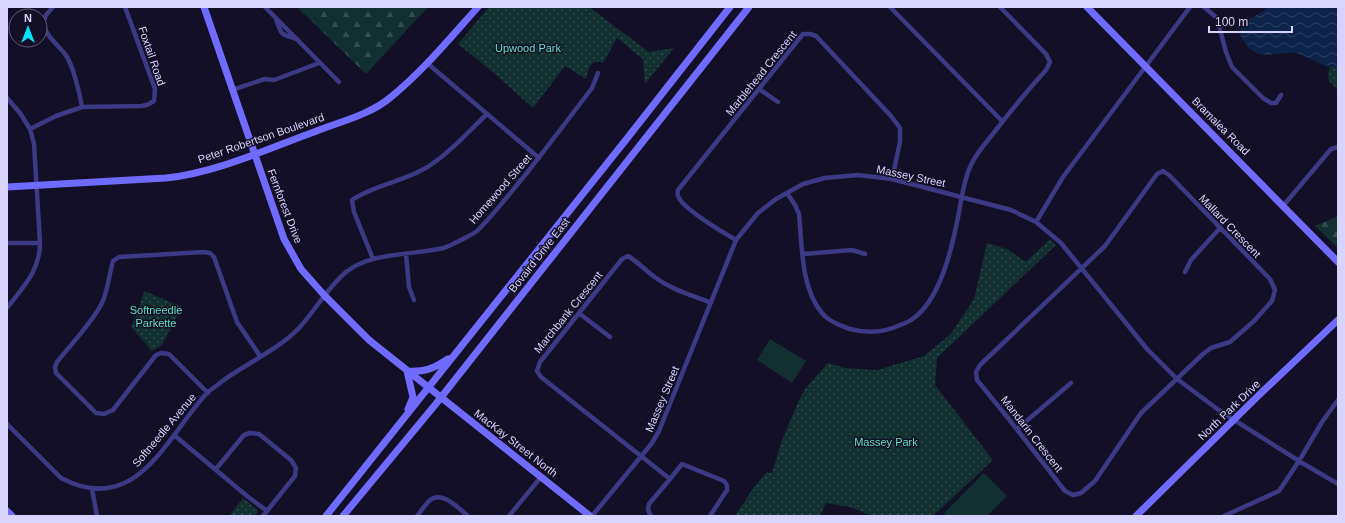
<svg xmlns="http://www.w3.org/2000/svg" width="1345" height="523" viewBox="0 0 1345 523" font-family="Arial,sans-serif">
  <defs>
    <pattern id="forest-firs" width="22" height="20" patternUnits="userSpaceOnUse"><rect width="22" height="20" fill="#12302f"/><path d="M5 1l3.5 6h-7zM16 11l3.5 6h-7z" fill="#344d4e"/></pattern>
    <pattern id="park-dots" width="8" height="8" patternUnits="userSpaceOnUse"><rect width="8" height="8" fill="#12302f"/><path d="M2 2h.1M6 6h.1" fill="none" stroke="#344d4e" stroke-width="1.8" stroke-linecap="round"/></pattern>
    <pattern id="water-waves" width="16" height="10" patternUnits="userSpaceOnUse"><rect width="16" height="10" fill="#0c2248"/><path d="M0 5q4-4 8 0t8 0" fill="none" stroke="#2f4163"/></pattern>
  </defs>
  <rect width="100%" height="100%" fill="#130f26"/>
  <path fill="url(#forest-firs)" d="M297 7H428L366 74Z
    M1338 216V248L1315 226Z"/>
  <path fill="url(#park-dots)" d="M489 7H589L649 52 674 48 645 84 643 59 617 38 603 63C590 58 588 70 586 79L565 66 533 108 494 73 458 44Z
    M1329 67H1338L1337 89 1328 80Z
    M1050 239 1056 245 937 358 935 385 993 460 933 516H872L850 507 826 503 820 516H735L754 487 767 472 772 473 782 440 800 398 805 389 828 363 845 368 877 370 924 356 951 334 974 299 987 243 1007 249 1026 262Z
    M144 291 182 307 162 345 152 351 131 327 138 311Z
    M243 498 257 509V513L255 516H229Z"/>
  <path fill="#12302f" d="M770 339 806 361 792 383 757 360Z
    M984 473 1007 496 987 516H947L944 513Z"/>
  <path fill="url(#water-waves)" d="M1268 7H1338V67C1334 67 1329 67 1326 66 1315 63 1305 54 1294 53 1273 51 1258 64 1244 41 1241 37 1239 34 1240 30 1242 18 1261 16 1268 7Z"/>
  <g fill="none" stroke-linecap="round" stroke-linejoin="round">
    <path stroke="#3d3a85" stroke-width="4.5" d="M53 7 46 15 43 24C47 37 57 44 65 54 73 64 80 95 82 107
      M265 7 339 82
      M890 7 1002 121
      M1204 7 1217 18 1226 52 1232 67 1263 98 1271 103H1276L1281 95
      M276 19C282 36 280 34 297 39
      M427 63 539 158
      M759 89 778 102
      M232 90 265 79 274 80 319 63
      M7 98 20 113 30 129 34 144 40 243C40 271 23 287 7 308
      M30 129 56 116 82 107 141 106 147 105 154 101 155 89 125 7
      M1163 171 1169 175 1270 279 1275 290 1272 301 1254 321 1230 342 1211 348 1203 354 1141 413 1095 481 1081 493 1073 495 1065 491 1008 418 977 380 976 372 980 365 1105 246 1157 174Z
      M787 193 795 205 799 214C802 245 801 289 822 313 828 321 841 326 850 329 868 334 883 333 900 325 904 324 908 322 911 320 941 301 953 244 959 212 962 196 964 179 971 165 976 154 984 145 992 135 1009 113 1027 91 1046 70L1050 62 1046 54 1000 7
      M1283 206 1331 149 1338 147
      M1036 222 1063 177 1190 7
      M736 240C724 233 682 208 678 196 677 194 678 192 678 190L803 34H810L816 36 891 116 900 128V142L892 179
      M7 243H40
      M406 254 409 287 414 300
      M803 254 852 250 865 254
      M373 259 354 212 352 200C372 186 400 182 422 170 444 159 469 131 487 114
      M1185 272 1191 260 1220 228
      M580 314 610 337
      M208 393 169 354 161 353 156 355 113 410 104 414 96 413 56 373 55 367 57 362C71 344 92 323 102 303 108 290 109 275 113 261L119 257 203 252 210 253 214 257 237 322 260 356
      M7 424 61 478C137 518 166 437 207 393 211 389 217 386 221 382 245 364 278 350 299 328 315 311 327 288 346 272 371 252 413 255 444 248 450 246 457 242 463 239 468 236 474 234 478 230 495 213 510 193 526 174 548 146 570 117 592 88L598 73
      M1017 429 1071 383
      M174 435 247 496 267 511 295 476 296 468 291 460 259 434 250 433 244 435 216 469
      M92 489 97 516
      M263 516 267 511
      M417 516C421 511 425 505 429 501 442 489 459 509 468 516
      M509 516 541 477
      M592 516 652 443 659 431 736 240 758 213 776 199 803 184 825 178 858 175 892 179 988 204 1011 210 1036 222 1061 243 1147 349 1177 379 1220 411 1299 461 1338 484
      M651 516 648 510 649 504 670 479
      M710 516 727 490V485L724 481 682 464 670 479 541 377 537 371 540 362 622 259 628 256C638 262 646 271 656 278 672 290 692 295 711 303
      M1224 516 1279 491 1299 461 1322 422 1338 400"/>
    <path stroke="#6f6bff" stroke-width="7" d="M204 7 284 239 301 269 324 295 369 340 590 516
      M1087 7 1338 262
      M7 187 166 178C215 173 267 149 314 132 339 122 370 115 391 97 423 71 450 38 478 7
      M407 371C425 372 433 369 448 359
      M407 371 413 397 408 409
      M7 511 12 516
      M326 516 625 141 730 7
      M343 516 435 405 749 7
      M1136 516 1259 395 1338 320"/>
  </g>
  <g text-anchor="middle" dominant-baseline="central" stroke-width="3" stroke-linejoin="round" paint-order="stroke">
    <g font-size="11" fill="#5fe0c0" stroke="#130f26">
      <text x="528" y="48">Upwood Park</text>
      <text x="156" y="310">Softneedle<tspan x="156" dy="13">Parkette</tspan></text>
      <text x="886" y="442">Massey Park</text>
    </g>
    <g font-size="11" fill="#d9d4ff" stroke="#130f26">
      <text transform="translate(152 56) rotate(71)">Foxtail Road</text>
      <text transform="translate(761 73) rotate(-51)">Marblehead Crescent</text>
      <text transform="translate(1221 126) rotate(45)">Bramalea Road</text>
      <text transform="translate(261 138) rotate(-19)">Peter Robertson Boulevard</text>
      <text transform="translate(911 176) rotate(12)">Massey Street</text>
      <text transform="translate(500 189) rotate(-49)">Homewood Street</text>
      <text transform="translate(285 206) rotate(69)">Fernforest Drive</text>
      <text transform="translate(1230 226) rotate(46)">Mallard Crescent</text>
      <text transform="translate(539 255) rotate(-52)">Bovaird Drive East</text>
      <text transform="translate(568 312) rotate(-51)">Marchbank Crescent</text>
      <text transform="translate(662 399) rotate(-67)">Massey Street</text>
      <text transform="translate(1229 410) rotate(-44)">North Park Drive</text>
      <text transform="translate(164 430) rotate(-50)">Softneedle Avenue</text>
      <text transform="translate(1032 434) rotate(52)">Mandarin Crescent</text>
      <text transform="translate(516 443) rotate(38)">MacKay Street North</text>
    </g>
  </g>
  <rect width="1345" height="523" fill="none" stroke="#d9d4ff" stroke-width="16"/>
  <g transform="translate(28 28)"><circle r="19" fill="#130f26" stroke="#625e7d"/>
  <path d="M0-3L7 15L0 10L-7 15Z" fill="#00e5ff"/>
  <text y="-6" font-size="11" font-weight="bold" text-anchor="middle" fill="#d9d4ff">N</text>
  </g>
  <path d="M1209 26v6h83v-6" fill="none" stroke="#d9d4ff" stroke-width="2"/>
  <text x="1215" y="26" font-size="12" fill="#d9d4ff" stroke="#130f26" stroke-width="3" paint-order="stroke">100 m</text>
</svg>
